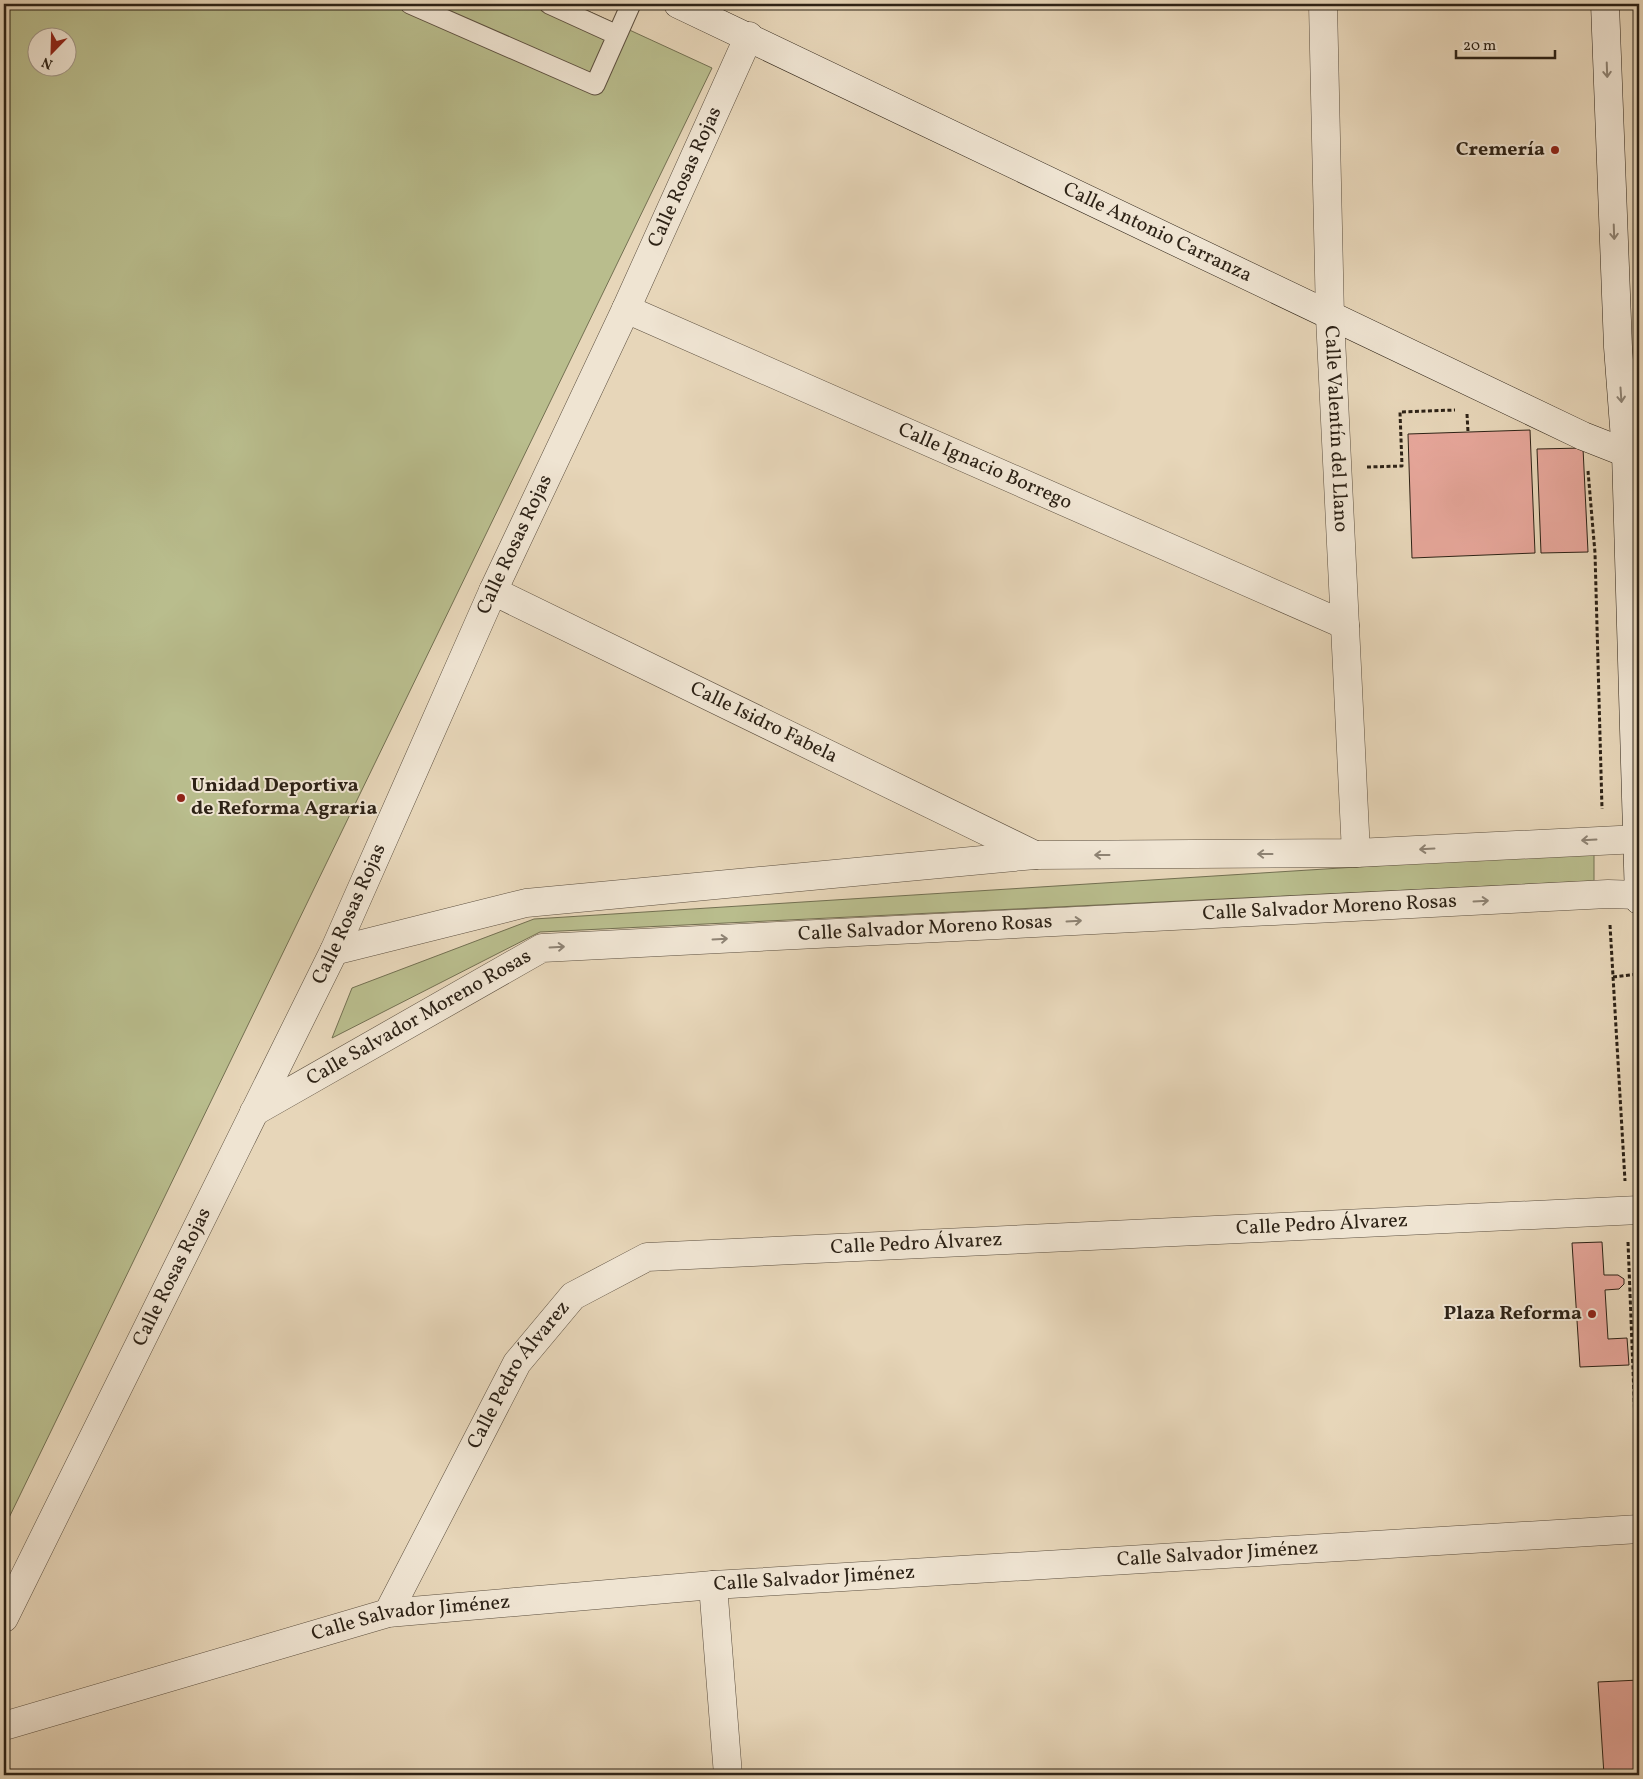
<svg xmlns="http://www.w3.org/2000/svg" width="1643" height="1779" viewBox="0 0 1643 1779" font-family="Vollkorn,serif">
  <rect width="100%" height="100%" fill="#e7d6b9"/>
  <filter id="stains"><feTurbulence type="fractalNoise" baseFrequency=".004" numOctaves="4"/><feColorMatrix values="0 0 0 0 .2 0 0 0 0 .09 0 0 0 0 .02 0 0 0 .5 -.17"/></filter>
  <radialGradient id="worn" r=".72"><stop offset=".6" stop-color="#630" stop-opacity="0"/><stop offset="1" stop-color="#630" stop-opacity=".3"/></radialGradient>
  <path fill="#b9bd8d" stroke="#737052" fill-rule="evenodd" d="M4 4H573L712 68 4 1528ZM38 38H68V68H38Z
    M1594 852V881L540 932 332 1038 352 988 534 919Z"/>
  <path fill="#e6a69a" stroke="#2d2216" d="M1530 430 1535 553 1412 558 1408 434Z
    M1583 448 1588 552 1541 553 1537 449Z
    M1602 1242 1604 1275H1618L1624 1279V1284L1619 1289 1605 1290 1608 1339 1627 1338 1629 1365 1580 1367 1572 1243Z
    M1639 1680V1775H1604L1598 1682Z"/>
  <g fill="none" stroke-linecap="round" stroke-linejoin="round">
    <defs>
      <path id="lane" d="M410 4 595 85 631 4
        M549 4 617 35"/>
      <g id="street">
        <path id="s1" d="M1323 4 1330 317 1356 853"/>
        <path id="s2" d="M626 309 1345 625"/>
        <path id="s3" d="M493 591 1035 855"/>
        <path d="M334 951 526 903 1035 855 1356 853 1639 839"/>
        <path id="s4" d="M254 1112 542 948 1608 894 1639 895"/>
        <path d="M713 1585 728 1775"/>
        <path id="s5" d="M388 1613 517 1363 573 1296 647 1257 1639 1210"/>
        <path id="s6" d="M4 1618 334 951 493 591 626 309 749 36"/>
        <path id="s7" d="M4 1726 388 1613 713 1585 1639 1529"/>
      </g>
      <g id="secondary">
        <path id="s8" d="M678 4 1583 436 1639 458"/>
        <path d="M1605 4 1618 347 1626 453 1639 900"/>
      </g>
    </defs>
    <use href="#lane" stroke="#5c4f3f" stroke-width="21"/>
    <use href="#street" stroke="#5c4f3f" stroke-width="29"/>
    <use href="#secondary" stroke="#2d2216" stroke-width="29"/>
    <path stroke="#2d2216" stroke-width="3" stroke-dasharray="4 2.5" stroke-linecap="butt" d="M1467 414 1468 432
      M1367 467 1402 466 1400 412 1455 410
      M1588 471 1595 553 1602 809
      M1610 925 1625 1181
      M1613 977 1639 974
      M1628 1242 1638 1498"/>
    <use href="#lane" stroke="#efe4d2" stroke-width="19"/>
    <use href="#street" stroke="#efe4d2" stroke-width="28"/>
    <use href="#secondary" stroke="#efe4d2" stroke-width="28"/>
  </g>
  <defs><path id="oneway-shaft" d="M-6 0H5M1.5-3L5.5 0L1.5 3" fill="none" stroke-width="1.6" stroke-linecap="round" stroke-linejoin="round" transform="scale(1.25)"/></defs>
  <g stroke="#8e8374">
    <use href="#oneway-shaft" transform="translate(1607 70) rotate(88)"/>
    <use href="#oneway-shaft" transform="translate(1614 232) rotate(88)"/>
    <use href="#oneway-shaft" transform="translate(1621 395) rotate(86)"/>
    <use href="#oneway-shaft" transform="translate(1589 840) rotate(177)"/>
    <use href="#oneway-shaft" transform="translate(1427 849) rotate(177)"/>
    <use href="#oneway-shaft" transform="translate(1265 854) rotate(180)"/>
    <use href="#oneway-shaft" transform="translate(1102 855) rotate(180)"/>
    <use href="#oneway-shaft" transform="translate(1481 901) rotate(-3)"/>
    <use href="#oneway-shaft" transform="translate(1074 921) rotate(-3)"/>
    <use href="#oneway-shaft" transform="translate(720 939) rotate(-3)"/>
    <use href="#oneway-shaft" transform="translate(557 947) rotate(-3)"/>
  </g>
  <g fill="#8f2418" stroke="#efe4d2" stroke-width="2">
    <circle cx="1555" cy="150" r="5"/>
    <circle cx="181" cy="798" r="5"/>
    <circle cx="1592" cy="1314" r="5"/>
  </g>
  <g text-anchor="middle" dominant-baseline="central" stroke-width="4" stroke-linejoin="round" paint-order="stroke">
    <g font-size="20" font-weight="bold" fill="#2d2216" stroke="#efe4d2" text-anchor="end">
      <text x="1545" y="150">Cremería</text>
      <text x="191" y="786" text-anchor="start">Unidad Deportiva<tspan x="191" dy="23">de Reforma Agraria</tspan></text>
      <text x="1582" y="1314">Plaza Reforma</text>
    </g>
    <g font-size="20" fill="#2d2216" stroke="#efe4d2">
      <text stroke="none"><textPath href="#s6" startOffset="1594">Calle Rosas Rojas</textPath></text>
      <text stroke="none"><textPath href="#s8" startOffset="531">Calle Antonio Carranza</textPath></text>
      <text stroke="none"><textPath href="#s1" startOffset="425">Calle Valentín del Llano</textPath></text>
      <text stroke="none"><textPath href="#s2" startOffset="392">Calle Ignacio Borrego</textPath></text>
      <text stroke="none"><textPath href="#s6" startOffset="1189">Calle Rosas Rojas</textPath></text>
      <text stroke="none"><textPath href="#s3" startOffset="301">Calle Isidro Fabela</textPath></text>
      <text stroke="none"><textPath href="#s4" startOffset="1120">Calle Salvador Moreno Rosas</textPath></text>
      <text stroke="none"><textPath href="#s6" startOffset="784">Calle Rosas Rojas</textPath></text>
      <text stroke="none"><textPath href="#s4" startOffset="715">Calle Salvador Moreno Rosas</textPath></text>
      <text stroke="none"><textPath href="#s4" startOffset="190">Calle Salvador Moreno Rosas</textPath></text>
      <text stroke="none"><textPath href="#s5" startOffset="1128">Calle Pedro Álvarez</textPath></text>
      <text stroke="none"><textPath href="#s5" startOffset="722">Calle Pedro Álvarez</textPath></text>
      <text stroke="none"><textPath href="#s6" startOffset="380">Calle Rosas Rojas</textPath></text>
      <text stroke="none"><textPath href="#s5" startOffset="272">Calle Pedro Álvarez</textPath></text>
      <text stroke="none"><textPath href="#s7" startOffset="1232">Calle Salvador Jiménez</textPath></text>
      <text stroke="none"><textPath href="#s7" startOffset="828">Calle Salvador Jiménez</textPath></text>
      <text stroke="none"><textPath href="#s7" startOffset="422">Calle Salvador Jiménez</textPath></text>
    </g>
  </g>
  <rect width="1643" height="1779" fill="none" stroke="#e7d6b9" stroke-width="20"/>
  <rect x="5" y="5" width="1633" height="1769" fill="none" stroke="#2d2216" stroke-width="2.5"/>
  <rect x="10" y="10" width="1623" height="1759" fill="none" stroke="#2d2216"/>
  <g transform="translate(52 52) rotate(203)"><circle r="24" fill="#efe4d2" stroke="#a19687"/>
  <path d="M0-4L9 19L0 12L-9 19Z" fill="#8f2418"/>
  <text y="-8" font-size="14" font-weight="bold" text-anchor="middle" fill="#2d2216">N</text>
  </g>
  <path d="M1456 50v8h99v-8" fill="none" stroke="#2d2216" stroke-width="2.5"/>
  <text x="1463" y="50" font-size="15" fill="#2d2216" stroke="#efe4d2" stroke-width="4" paint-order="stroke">20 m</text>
  <rect width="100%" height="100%" filter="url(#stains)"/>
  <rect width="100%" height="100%" fill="url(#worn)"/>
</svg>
